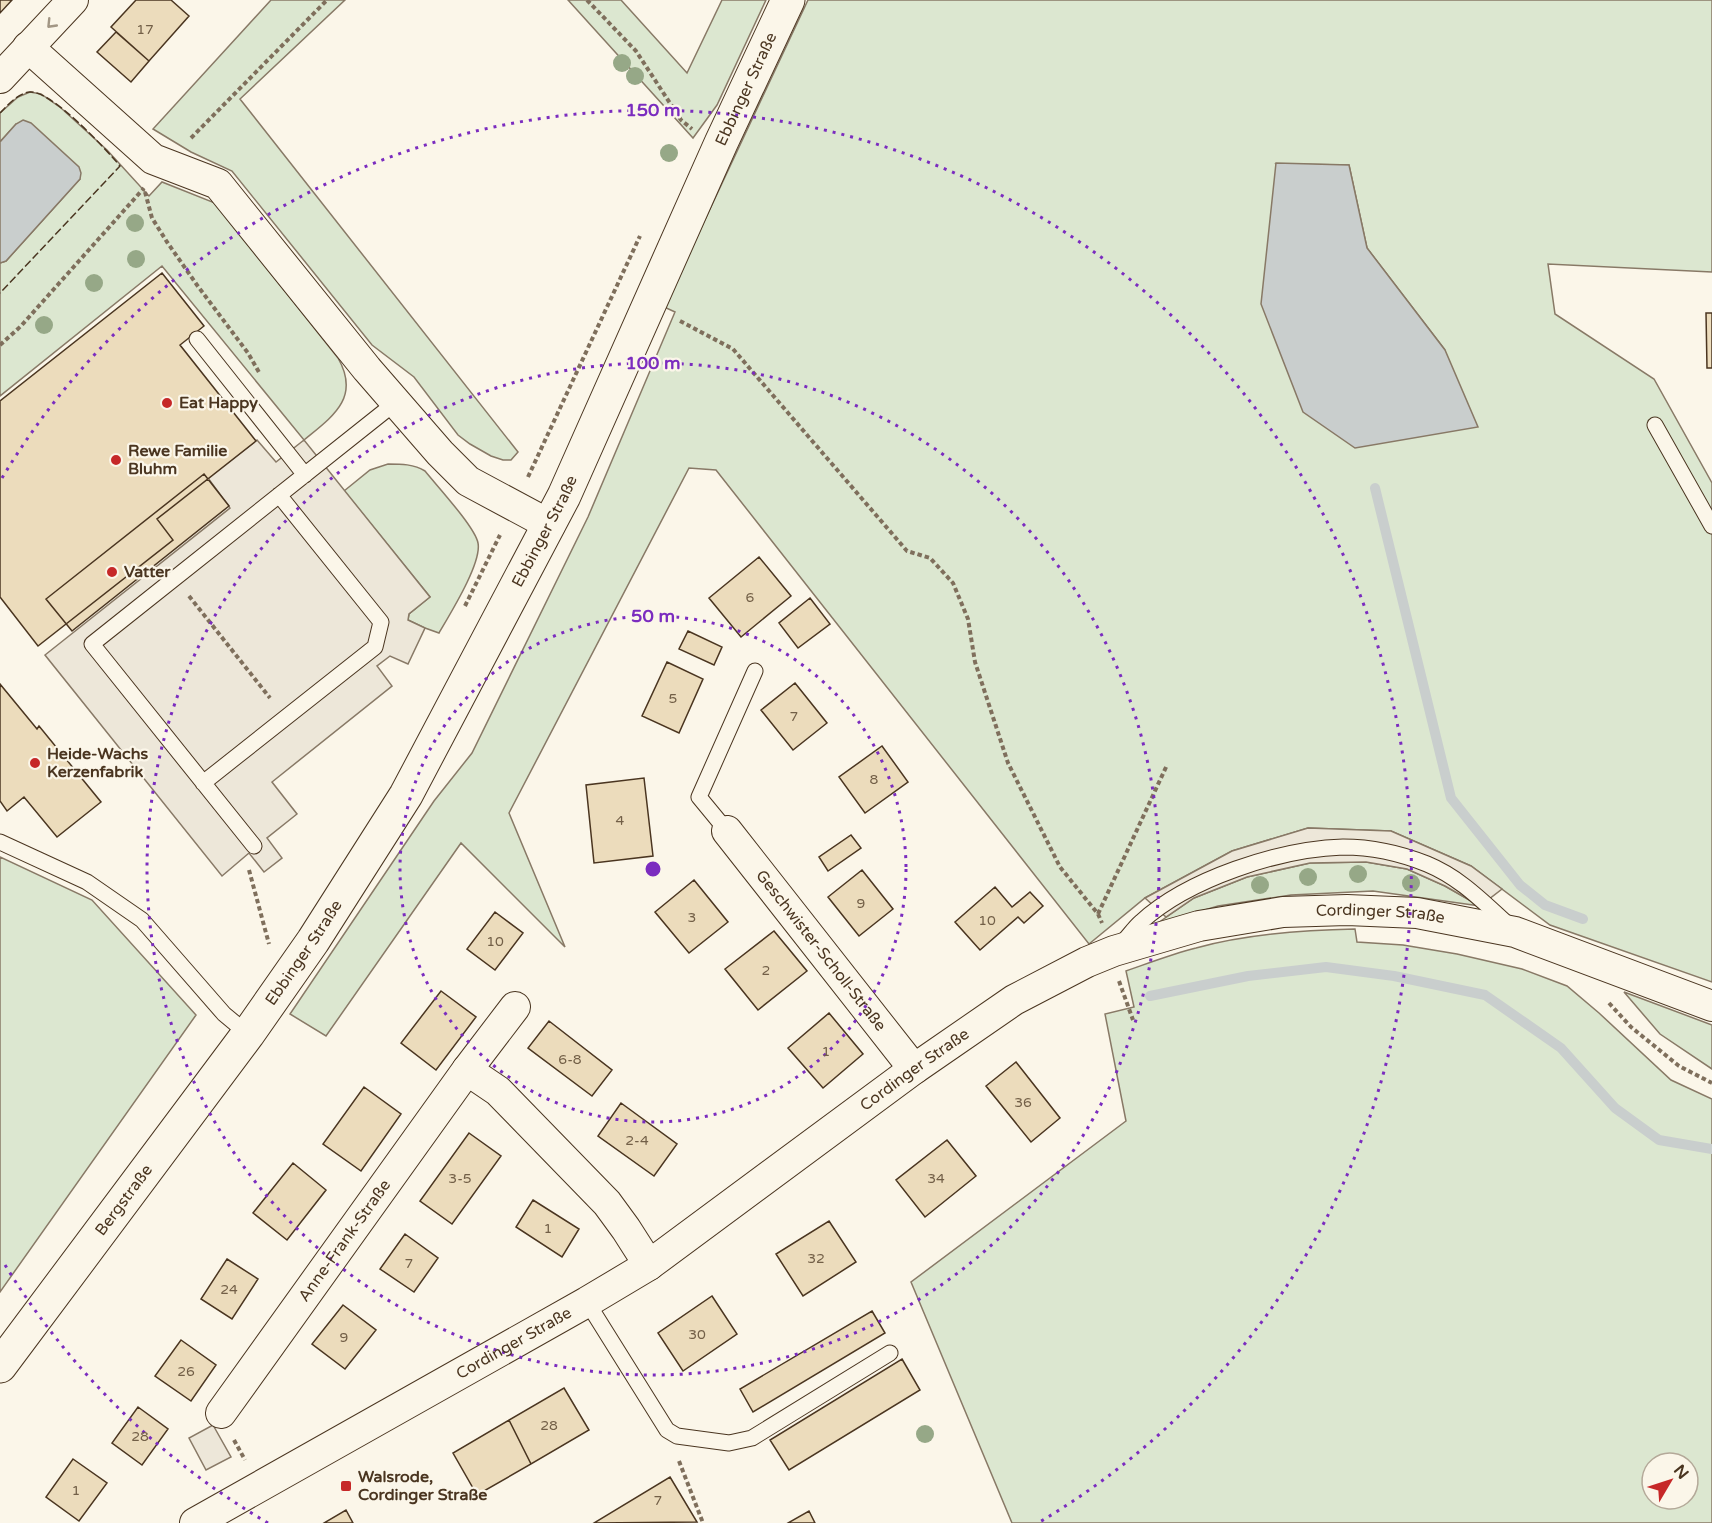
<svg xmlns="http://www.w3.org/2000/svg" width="1712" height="1523" viewBox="0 0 1712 1523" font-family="'Varela Round',sans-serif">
  <rect width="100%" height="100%" fill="#fbf6e9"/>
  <path fill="#dce7d0" stroke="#887966" stroke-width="1.5" fill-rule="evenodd" d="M271 0H345L240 99 518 452 511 460H503L491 456 470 444 458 435 414 377 372 345 232 171 191 152 153 129Z
    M568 0H621L687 73 722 0H766L717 105 693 138Z
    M808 0H1712V272L1548 264 1555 314 1654 379 1712 483V982L1550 925 1471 866 1391 831 1308 828 1232 851 1145 898 1089 944 716 470 689 468 509 813 565 947 461 843 326 1036 290 1014 434 801 472 753 588 517 675 312 664 307ZM1276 164 1349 165 1367 248 1445 350Z
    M30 92 41 94 61 108 107 150 149 196 162 182 215 203 338 358C361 398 332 417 304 440L162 266 0 396V263L6 261 80 179 16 124 0 142V113L18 97Z
    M388 464C401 464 414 464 425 471 437 486 475 527 478 543 482 563 450 614 439 633L425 628 408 620 409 614 430 597 344 491 370 470Z
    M0 857 92 900 196 1015 0 1292Z
    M1366 862 1407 869 1445 886 1480 906 1373 891 1291 895 1218 906 1155 925 1194 898 1247 877 1310 863Z
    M1355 929 1357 942 1403 945 1457 954 1522 969 1567 986 1599 1013 1671 1080 1712 1099V1523H1012L911 1282 1126 1121 1105 1014 1134 1007 1126 971C1149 963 1172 954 1196 948 1247 934 1302 930 1355 929ZM1652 1463H1688V1499H1652Z
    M1624 992 1712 1025V1069L1660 1034Z"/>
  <path fill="#ede7d9" stroke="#887966" stroke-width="1.5" d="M257 440 276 462 304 440 430 597 409 614 408 620 425 628 408 664 390 656 377 666 392 686 272 782 297 814 267 838 282 858 264 872 249 853 222 876 45 655 230 508 208 478Z
    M1308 828 1391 831 1471 866 1502 889 1480 906 1445 886 1407 869 1366 862 1310 863 1247 877 1194 898 1166 917 1145 898 1232 851Z
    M213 1425 231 1457 206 1470 189 1438Z"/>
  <path fill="#c9cecd" stroke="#887966" stroke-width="1.5" d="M23 120 31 123 79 167 81 173 80 179 6 261 0 263V142L16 124Z
    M1276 163 1349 165 1367 248 1445 350 1478 427 1355 448 1303 412 1261 304Z"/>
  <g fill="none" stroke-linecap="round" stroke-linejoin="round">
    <path stroke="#c9cecd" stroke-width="10" d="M1375 488 1451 798 1520 885 1545 905 1583 919
      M1150 996 1248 976 1326 967 1394 976 1485 995 1561 1048 1615 1108 1659 1140 1712 1149"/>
  </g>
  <path fill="#ecdcbc" stroke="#4a3520" stroke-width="1.5" d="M0 0H12L0 13Z
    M136 0H171L189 16 149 61 111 27Z
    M116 32 149 61 131 82 97 52Z
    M162 273 204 326 180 345 256 441 157 519 173 540 38 646 0 597V401Z
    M1706 313H1712V368H1707Z
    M204 474 229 506 72 631 46 599Z
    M759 557 791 596 741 637 709 598Z
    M810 598 830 624 798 648 779 623Z
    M688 631 722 647 714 665 679 649Z
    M667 662 703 679 679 733 642 716Z
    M795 683 827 723 793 750 761 710Z
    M0 684 37 729 39 726 101 802 57 837 24 797 7 811 0 801Z
    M882 746 908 782 865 813 839 777Z
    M644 778 653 856 594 863 586 785Z
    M851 835 861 848 828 871 819 857Z
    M862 870 893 909 859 936 828 897Z
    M694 880 728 922 689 953 655 912Z
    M995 887 1012 907 1030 892 1043 906 1024 923 1018 917 980 950 955 922Z
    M495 912 523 933 495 970 467 949Z
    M774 931 807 971 758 1010 725 969Z
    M441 991 476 1017 436 1070 401 1043Z
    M829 1013 863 1054 823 1088 788 1048Z
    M549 1021 612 1070 592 1096 528 1048Z
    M1016 1062 1060 1118 1031 1142 986 1086Z
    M364 1087 401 1114 361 1171 323 1144Z
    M621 1103 677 1144 654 1176 598 1136Z
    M469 1133 501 1156 452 1224 420 1201Z
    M947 1140 976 1176 925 1217 896 1180Z
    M293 1163 326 1190 287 1240 253 1213Z
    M533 1200 579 1229 562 1257 516 1227Z
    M829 1221 856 1262 803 1296 776 1254Z
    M405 1234 438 1258 414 1292 380 1269Z
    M227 1259 258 1279 232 1319 201 1299Z
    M712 1296 737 1334 683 1371 658 1333Z
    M343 1305 376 1330 345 1369 312 1344Z
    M872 1311 885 1333 753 1412 740 1389Z
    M181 1340 216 1365 191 1401 155 1376Z
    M902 1359 920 1390 789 1470 770 1440Z
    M564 1388 589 1430 531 1464 509 1420Z
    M138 1407 168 1429 142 1465 112 1443Z
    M509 1420 531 1464 477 1495 453 1453Z
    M73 1459 107 1483 79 1521 46 1497Z
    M670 1477 697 1522 594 1523Z
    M346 1510 353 1523H324Z
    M809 1511 815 1523H788Z"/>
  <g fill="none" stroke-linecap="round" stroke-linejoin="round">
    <defs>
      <path id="lane" d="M197 339 305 475
        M1655 425 1712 526
        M203 783 375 647 381 622 279 495
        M727 831 699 797 755 671
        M0 842 87 882 142 920 224 1014 248 1034
        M254 846 92 644 395 403
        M1122 943C1129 936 1134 928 1141 922 1188 879 1279 849 1343 847 1371 847 1402 854 1427 864 1461 878 1484 903 1511 927
        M587 1302 667 1430 677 1436 729 1443 752 1438 890 1353"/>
      <g id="street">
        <path d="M28 47 153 159 218 184 367 369 440 453 468 481 550 525"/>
        <path d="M0 78 73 0"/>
        <path id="s1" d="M727 831 914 1069"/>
        <path d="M467 1070 498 1091 607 1203 626 1229 649 1265"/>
        <path id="s2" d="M221 1413 467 1070 515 1007"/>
        <path id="s3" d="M195 1523 587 1302 649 1265 914 1069 1014 1000 1087 962 1114 951 1199 926 1283 912 1347 910 1417 913 1515 932 1712 1006"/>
      </g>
      <g id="secondary">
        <path id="s4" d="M0 1366 248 1034 313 941 406 795 564 496 721 143 788 0"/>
      </g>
    </defs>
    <use href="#lane" stroke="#4a3520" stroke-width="17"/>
    <use href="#street" stroke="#4a3520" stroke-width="32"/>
    <use href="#secondary" stroke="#4a3520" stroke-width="35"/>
    <path stroke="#7f6f5c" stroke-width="4" stroke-dasharray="4.5 3" stroke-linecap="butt" d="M587 0 636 51 681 120 692 129
      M191 138 327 0
      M145 192 152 218 167 242 197 285 248 353 260 374
      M680 321 733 349 907 551 930 558 953 583 968 619 975 662 1008 763 1060 867 1098 914 1102 923
      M0 345 21 326 144 188
      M528 477 640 236
      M189 596 270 698
      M465 606 500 535
      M249 870 269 944
      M1098 914 1167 765
      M1119 981 1133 1020
      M1609 1003 1631 1027 1679 1066 1712 1083
      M234 1440 245 1460
      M679 1461 703 1523"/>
    <use href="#lane" stroke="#fbf6e9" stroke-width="15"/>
    <use href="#street" stroke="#fbf6e9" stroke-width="30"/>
    <use href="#secondary" stroke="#fbf6e9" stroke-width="33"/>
    <path stroke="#4a3520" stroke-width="1.5" stroke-dasharray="8 3" stroke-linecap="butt" d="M0 113C8 105 18 93 30 92 51 90 106 149 120 166L0 293"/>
  </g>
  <g fill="#96a887">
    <circle cx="622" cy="63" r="9"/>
    <circle cx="635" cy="76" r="9"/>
    <circle cx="669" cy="153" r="9"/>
    <circle cx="135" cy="223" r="9"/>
    <circle cx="136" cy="259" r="9"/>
    <circle cx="94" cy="283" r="9"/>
    <circle cx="44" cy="325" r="9"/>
    <circle cx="1358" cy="874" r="9"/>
    <circle cx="1308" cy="877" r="9"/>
    <circle cx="1411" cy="883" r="9"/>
    <circle cx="1260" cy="885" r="9"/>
    <circle cx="925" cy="1434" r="9"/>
  </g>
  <defs><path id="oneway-chevron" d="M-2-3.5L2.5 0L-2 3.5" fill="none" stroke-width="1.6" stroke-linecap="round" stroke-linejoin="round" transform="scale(1.5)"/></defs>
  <use stroke="#a29684" href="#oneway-chevron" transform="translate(51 24) rotate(134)"/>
  <g fill="none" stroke="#7b2cbf" stroke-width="3" stroke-dasharray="3 6">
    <circle cx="653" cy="869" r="253"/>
    <circle cx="653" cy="869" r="506"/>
    <path d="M268 1523A759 759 0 0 1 2 1260M2 478A759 759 0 1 1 1038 1523"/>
  </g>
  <g fill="#c62828" stroke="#fbf6e9" stroke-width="2">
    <circle cx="167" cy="403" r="6"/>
    <circle cx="116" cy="460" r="6"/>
    <circle cx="112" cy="572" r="6"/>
    <circle cx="35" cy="763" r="6"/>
    <rect x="340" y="1480" width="12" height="12" rx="3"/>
  </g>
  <g text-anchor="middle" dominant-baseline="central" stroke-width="4.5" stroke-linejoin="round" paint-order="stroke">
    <g font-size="14" fill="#725f47">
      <text x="145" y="29">17</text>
      <text x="750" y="597">6</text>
      <text x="673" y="698">5</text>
      <text x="794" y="716">7</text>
      <text x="874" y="779">8</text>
      <text x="620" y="820">4</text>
      <text x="861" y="903">9</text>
      <text x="692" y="917">3</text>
      <text x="987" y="920">10</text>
      <text x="495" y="941">10</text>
      <text x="766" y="970">2</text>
      <text x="826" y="1051">1</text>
      <text x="570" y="1059">6-8</text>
      <text x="1023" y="1102">36</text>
      <text x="637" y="1140">2-4</text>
      <text x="460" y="1178">3-5</text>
      <text x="936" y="1178">34</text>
      <text x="548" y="1228">1</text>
      <text x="816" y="1258">32</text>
      <text x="409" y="1263">7</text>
      <text x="229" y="1289">24</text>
      <text x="697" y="1334">30</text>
      <text x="344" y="1337">9</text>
      <text x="186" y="1371">26</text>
      <text x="549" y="1425">28</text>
      <text x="140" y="1436">28</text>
      <text x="76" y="1490">1</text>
      <text x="658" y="1500">7</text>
    </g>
    <g font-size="16" fill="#4a3520" stroke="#fbf6e9">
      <text stroke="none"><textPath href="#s4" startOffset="1485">Ebbinger Straße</textPath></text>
      <text stroke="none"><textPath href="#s4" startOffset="999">Ebbinger Straße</textPath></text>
      <text stroke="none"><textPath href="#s3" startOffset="1356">Cordinger Straße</textPath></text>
      <text stroke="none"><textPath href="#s1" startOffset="152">Geschwister-Scholl-Straße</textPath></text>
      <text stroke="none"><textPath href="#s4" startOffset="513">Ebbinger Straße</textPath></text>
      <text stroke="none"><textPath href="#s3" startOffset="852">Cordinger Straße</textPath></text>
      <text stroke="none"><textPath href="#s4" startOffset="207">Bergstraße</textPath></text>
      <text stroke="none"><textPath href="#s2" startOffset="212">Anne-Frank-Straße</textPath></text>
      <text stroke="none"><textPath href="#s3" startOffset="366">Cordinger Straße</textPath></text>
    </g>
    <g font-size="16" font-weight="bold" fill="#4a3520" stroke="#fbf6e9" text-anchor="start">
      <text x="179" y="403">Eat Happy</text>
      <text x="128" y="451">Rewe Familie<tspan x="128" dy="18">Bluhm</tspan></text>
      <text x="124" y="572">Vatter</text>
      <text x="47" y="754">Heide-Wachs<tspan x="47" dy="18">Kerzenfabrik</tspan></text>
      <text x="358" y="1477">Walsrode,<tspan x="358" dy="18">Cordinger Straße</tspan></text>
    </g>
  </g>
  <circle cx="653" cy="869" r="9" fill="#7b2cbf" stroke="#fbf6e9" stroke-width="3"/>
  <g font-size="18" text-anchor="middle" font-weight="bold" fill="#7b2cbf" stroke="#fbf6e9" stroke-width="4.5" stroke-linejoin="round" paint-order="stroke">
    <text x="653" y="116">150 m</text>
    <text x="653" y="369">100 m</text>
    <text x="653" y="622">50 m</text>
  </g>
  <g transform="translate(1670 1481) rotate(51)"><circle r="28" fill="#fbf6e9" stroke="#b4a999" stroke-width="1.5"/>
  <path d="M0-4.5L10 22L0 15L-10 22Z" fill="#c62828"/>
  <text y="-9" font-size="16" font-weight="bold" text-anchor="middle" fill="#4a3520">N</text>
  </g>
</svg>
